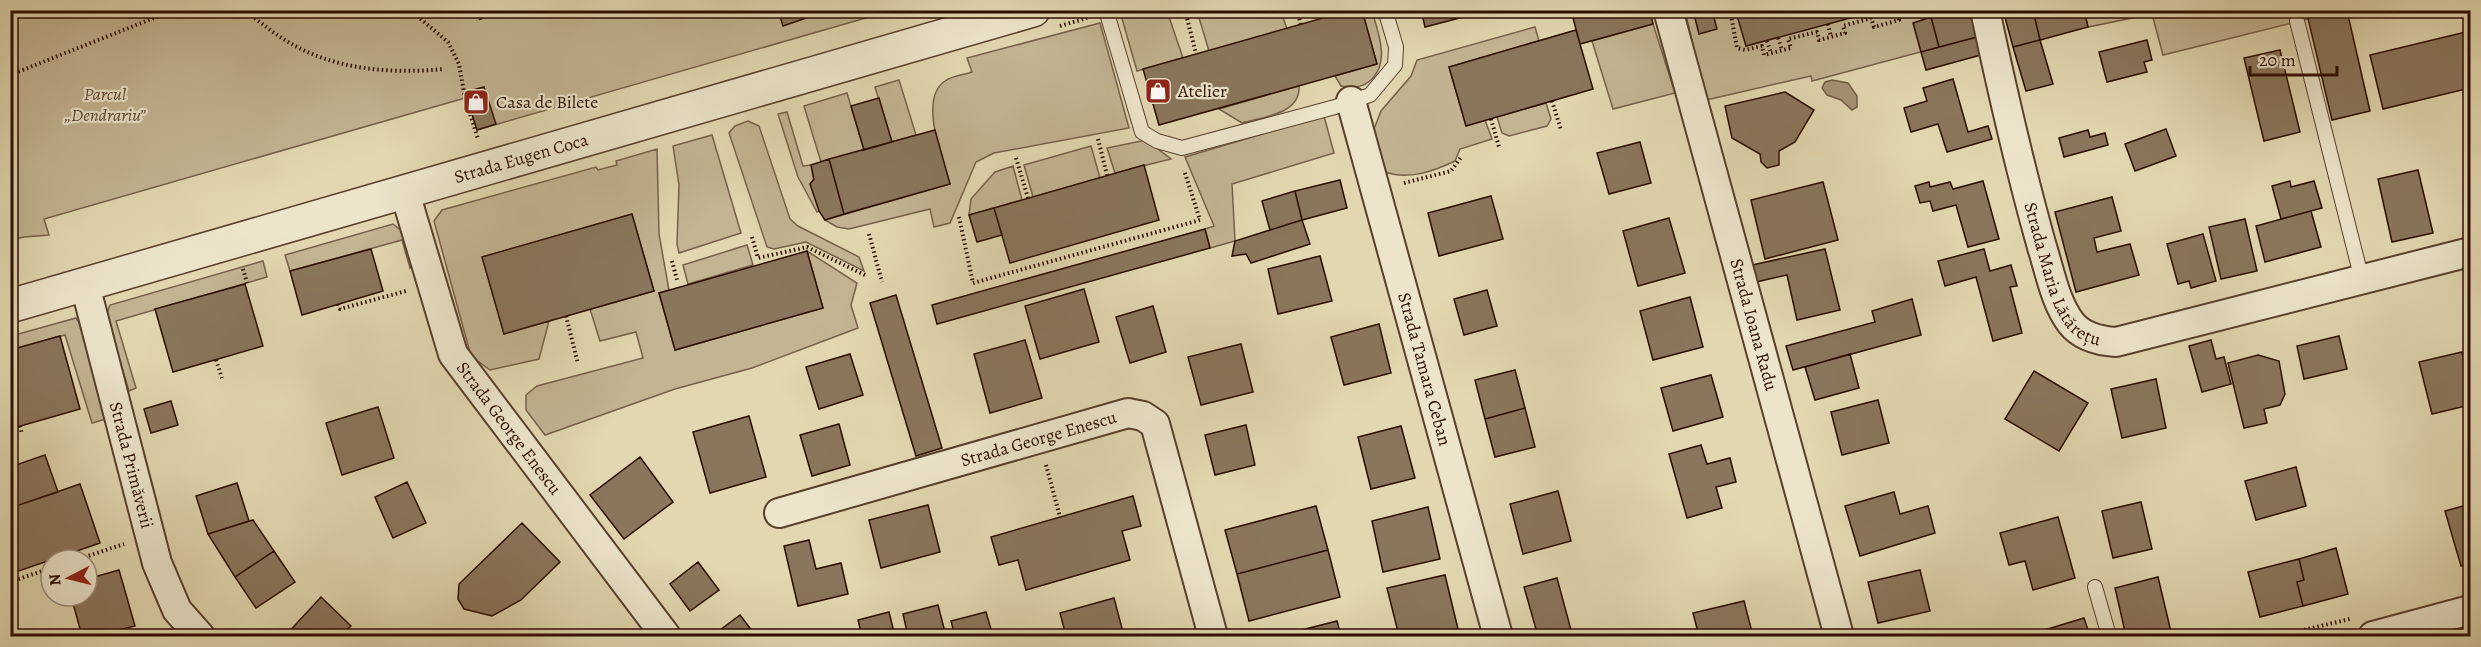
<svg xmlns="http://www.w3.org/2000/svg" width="2481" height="647" viewBox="0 0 2481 647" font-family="Alegreya,serif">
  <rect width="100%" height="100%" fill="#e2d7b0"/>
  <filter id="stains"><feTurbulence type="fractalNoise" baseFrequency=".00333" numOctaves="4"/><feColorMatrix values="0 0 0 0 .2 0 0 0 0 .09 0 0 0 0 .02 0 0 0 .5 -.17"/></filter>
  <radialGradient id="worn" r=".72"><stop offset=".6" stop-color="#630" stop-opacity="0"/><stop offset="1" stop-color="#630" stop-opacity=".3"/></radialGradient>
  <path fill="#c3b492" stroke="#776049" stroke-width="1.5" d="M2306 10 2308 19 2163 55 2152 14 2088 27 2084 11Z
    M11 11H890L477 130 467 98H465L44 219 49 235 24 237 11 240Z
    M1136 11H1167L1183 58 1137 71 1121 15Z
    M1197 11H1281L1287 29 1209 51Z
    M1362 11H1372C1378 32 1390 61 1372 79 1363 88 1353 88 1341 86L1335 76 1377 64Z
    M1685 11H1956L1931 18 1939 47 1812 81 1811 76 1706 100Z
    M1100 23 1129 128 994 153 976 162 950 223 934 227 930 209 849 229 837 227 825 220 950 184C943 159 918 99 945 81 952 76 963 75 972 72L967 58Z
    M1653 24 1675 93 1613 109 1592 41Z
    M1535 27 1539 41 1449 67 1466 125 1485 120 1492 139 1460 149 1455 161C1432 172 1406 181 1383 171L1372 134 1381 111 1411 76 1417 60Z
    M899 80 916 135 892 142 875 87Z
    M1299 86C1301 114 1263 117 1242 123L1219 109Z
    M847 93 864 150 821 162 804 106Z
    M1546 103 1551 119 1547 126 1509 136 1502 133 1497 117Z
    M787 112 803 166 811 165 819 211 817 212 798 177 778 114Z
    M1324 116 1334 153 1232 184 1235 241 1210 248 1205 229 1214 226 1185 157Z
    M748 121 759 126 790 219 798 226 859 257 864 271 806 242 774 249 767 247 729 133 735 126Z
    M712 135 741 233 679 253 677 244 679 185 673 146Z
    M1146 140 1171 159 1115 173 1107 148Z
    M1091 146 1100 178 1033 197 1024 165Z
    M657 149 659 234 669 290 659 293 675 350 823 308 807 251 857 283 851 305 858 328 752 368 675 389 545 435 526 410V395L537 386 643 358 636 332 600 341 590 309 654 291 632 215 482 257 504 333 549 321 539 359 490 370 471 356 434 221 442 210 596 167 598 170 617 165 616 161Z
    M1013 166 1022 200 969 215 971 199 995 172Z
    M393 224 408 236 415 263 410 268 402 240 290 271 285 255Z
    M747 245 753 265 688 284 683 265Z
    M263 261 267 277 116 321 136 388 129 391 106 316 110 305Z
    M76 318 80 325 100 392 106 419 92 423 65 335 11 350V336Z"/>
  <path fill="#a49274" stroke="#745c46" stroke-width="1.5" d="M1832 80 1848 83 1857 96V107L1852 110 1841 100 1827 95 1822 88 1825 82Z"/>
  <path fill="#8a765c" stroke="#2b0c00" stroke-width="1.5" d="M778 10H810L812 16 783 26Z
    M1351 10H1362L1377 64 1159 125 1143 69Z
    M1421 10H1490L1425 27Z
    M1599 10H1650L1653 24 1580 44 1573 18Z
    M1693 10H1712L1717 29 1699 34Z
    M1743 10H1880L1746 46 1736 12Z
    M1956 10H1970L1977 37 1939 47 1931 17Z
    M2003 10H2033L2040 40 2013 47Z
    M2033 10H2084L2088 27 2040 40Z
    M2306 10H2368L2348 15 2370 111 2332 120Z
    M1931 17 1939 47 1921 52 1913 23Z
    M1576 30 1593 89 1466 126 1449 67Z
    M2470 31V88L2383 109 2370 55Z
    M1977 37 1981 55 1926 70 1921 52Z
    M2040 40 2053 84 2026 91 2013 47Z
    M2147 40 2152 60 2144 62 2147 72 2107 82 2099 52Z
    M2280 50 2300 132 2264 141 2244 58Z
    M1953 79 1968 132 1988 126 1992 139 1947 152 1938 124 1911 132 1904 108 1927 101 1923 88Z
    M484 87 496 124 477 130 465 92Z
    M1785 92 1814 110 1795 142 1779 151V165L1767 168 1761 162 1760 154 1732 138 1725 106Z
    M879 98 892 142 864 150 851 106Z
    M2166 129 2176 156 2135 171 2125 144Z
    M935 130 950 184 844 214 829 159Z
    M2088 130 2090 137 2105 133 2108 145 2064 157 2059 138Z
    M1640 142 1651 183 1609 194 1597 153Z
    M829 159 844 214 825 220 819 211 810 184 814 179 811 165Z
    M1144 165 1159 220 1010 263 994 208Z
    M2418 170 2433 233 2392 242 2378 179Z
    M1340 180 1347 208 1302 220 1295 191Z
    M1983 181 1999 239 1968 247 1956 205 1933 211 1930 201 1920 203 1915 186 1929 182 1930 187 1950 182 1953 189Z
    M2290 181 2291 187 2314 181 2322 208 2281 219 2272 186Z
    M1823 182 1838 240 1765 259 1751 200Z
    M1295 191 1302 220 1270 230 1262 201Z
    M1491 196 1503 239 1439 256 1428 213Z
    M2112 197 2121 231 2094 238 2097 252 2130 244 2139 275 2076 292 2055 212Z
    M994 208 1002 235 977 242 969 215Z
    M2311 211 2321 247 2265 262 2256 226Z
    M632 214 654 291 504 334 482 257Z
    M1669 218 1685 273 1638 286 1623 231Z
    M2245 219 2257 271 2221 279 2209 227Z
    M1302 220 1310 244 1251 263 1246 254 1232 256 1235 241Z
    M1205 229 1210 248 937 324 932 305Z
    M2203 234 2216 281 2191 288 2189 281 2178 284 2167 244Z
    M371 249 383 291 302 315 290 271Z
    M1825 249 1840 310 1797 320 1787 275 1756 282 1752 265Z
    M1984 249 1990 271 2011 265 2017 286 2010 287 2022 333 1993 341 1976 277 1945 286 1938 261Z
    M807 251 823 308 675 350 659 293Z
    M1320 256 1332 301 1278 314 1268 269Z
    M245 284 263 346 173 372 155 309Z
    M1084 289 1099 342 1040 359 1025 306Z
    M1487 290 1497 326 1464 335 1454 299Z
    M896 295 942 448 916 456 870 303Z
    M1690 297 1703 347 1653 360 1640 311Z
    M1912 299 1921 335 1793 370 1786 346 1875 322 1872 311Z
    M1153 306 1166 352 1130 363 1116 317Z
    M1379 324 1391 373 1344 385 1331 337Z
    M60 336 80 409 10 429V350Z
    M2339 336 2347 369 2304 379 2297 346Z
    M1025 340 1042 398 990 413 974 354Z
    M2211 340 2216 359 2224 357 2231 384 2202 392 2189 346Z
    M1241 344 1253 392 1201 405 1188 357Z
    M2462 352 2470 388V405L2432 414 2419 362Z
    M850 354 863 395 819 409 806 367Z
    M1850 354 1859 388 1815 400 1805 367Z
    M2258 355 2279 361 2285 394 2280 405 2264 409 2267 423 2244 428 2228 363Z
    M1515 370 1525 408 1485 419 1475 380Z
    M2034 371 2088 403 2059 451 2005 419Z
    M1711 375 1723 417 1673 431 1661 388Z
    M2156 379 2166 428 2122 438 2111 389Z
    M1878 400 1889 443 1842 455 1831 412Z
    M171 401 178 425 151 433 144 409Z
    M378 407 394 458 342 475 326 423Z
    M1525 408 1535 447 1495 457 1485 419Z
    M749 416 766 477 710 493 693 432Z
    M839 424 850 465 812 476 800 435Z
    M1246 425 1255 465 1215 475 1205 435Z
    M1401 426 1415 478 1371 489 1358 437Z
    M1701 445 1707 464 1730 458 1736 482 1716 487 1722 508 1687 518 1669 454Z
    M45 455 58 492 10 508V467Z
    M640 457 673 502 624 539 590 495Z
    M2296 467 2306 506 2256 520 2245 481Z
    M407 482 426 523 393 538 375 497Z
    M237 483 249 521 208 534 196 496Z
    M80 484 100 543 10 574V508Z
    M1558 491 1571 541 1523 554 1510 504Z
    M1894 492 1900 514 1928 506 1935 533 1860 556 1845 506Z
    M1133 496 1141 526 1122 531 1130 560 1026 590 1018 560 999 565 991 537Z
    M2141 502 2152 549 2113 558 2102 511Z
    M2470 504V563L2461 566 2445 511Z
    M928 505 940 552 881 568 869 520Z
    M1316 506 1328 550 1237 574 1225 530Z
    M1428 507 1440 559 1383 572 1372 521Z
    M2058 517 2075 578 2033 590 2025 561 2009 565 2000 533Z
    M253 520 274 551 235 577 208 534Z
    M522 523 560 562 521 600 492 616 464 609 458 599 459 584Z
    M809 540 816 569 841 563 848 594 798 606 784 546Z
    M2336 548 2348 594 2303 606 2297 582 2304 580 2299 559Z
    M1328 550 1340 597 1249 621 1237 574Z
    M274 551 295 582 256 608 235 577Z
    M2299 559 2304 580 2297 582 2303 606 2260 617 2248 572Z
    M698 562 719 590 690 611 670 584Z
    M119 570 135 626 94 636H82L71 596H87V579Z
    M1920 570 1930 611 1878 623 1868 582Z
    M1445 575 1458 629 1425 636H1399L1387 588Z
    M2158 577 2172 636H2126L2115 588Z
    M1557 578 1571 630 1547 636H1538L1524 587Z
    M321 597 351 626 340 636H285Z
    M1114 598 1124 636H1066L1060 613Z
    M1744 601 1753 636H1699L1693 613Z
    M938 605 946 636H908L903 614Z
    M889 612 895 636H862L858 620Z
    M986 612 993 636H955L951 621Z
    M740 615 756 636H712Z
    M2084 618 2090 636H2025Z
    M1337 621 1341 636H1278Z"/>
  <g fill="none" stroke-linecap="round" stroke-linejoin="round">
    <defs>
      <path id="service" d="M1106 10 1142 132 1157 141 1182 148 1335 107 1370 95 1395 65 1396 47 1385 10
        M2297 21 2362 280
        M2095 587 2109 636"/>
      <g id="minor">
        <path id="s1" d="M1668 10 1839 636"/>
        <path id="s2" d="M1985 10C2002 90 2020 169 2042 247 2050 272 2055 302 2071 323 2082 337 2100 341 2116 342L2470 252"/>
        <path id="s3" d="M1351 101 1498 636"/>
        <path id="s4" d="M405 193 453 354 666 636"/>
        <path id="s5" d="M85 285 157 563 177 610 200 636"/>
        <path id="s6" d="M779 513 1128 413 1143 416 1155 424 1213 636"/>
        <path d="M2373 636 2470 610"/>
      </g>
      <g id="tertiary">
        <path id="s7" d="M10 306 1033 10"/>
      </g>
    </defs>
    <use href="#service" stroke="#593f2c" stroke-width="16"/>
    <use href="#minor" stroke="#593f2c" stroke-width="32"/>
    <use href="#tertiary" stroke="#593f2c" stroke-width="36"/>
    <path stroke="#2b0c00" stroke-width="4" stroke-dasharray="1.5 3" stroke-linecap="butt" d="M244 10C259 21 274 34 290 43 336 70 392 74 444 69
      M410 10 448 42 459 64 465 98 478 139
      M477 10 481 20
      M1185 10 1196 54
      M1297 10 1301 25
      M1730 10 1737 48 1745 50 1762 46 1764 55 1791 48 1788 39 1817 32 1819 40 1845 33 1843 26 1871 18 1874 27 1899 20 1897 10
      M1828 24 1831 37
      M1060 26 1087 18
      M1778 38 1782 50
      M1767 41 1771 53
      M10 75 174 10
      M1552 101 1561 130
      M1491 119 1499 147
      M1098 139 1107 175
      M1016 158 1028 198
      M1404 183 1451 171 1461 157
      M959 217 973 283 1200 220 1184 170
      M869 234 882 282
      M752 237 758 258 807 247 867 276
      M672 261 677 280
      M243 269 247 283
      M338 304 340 309 406 291
      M566 316 578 364
      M216 360 222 378
      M20 426 22 434
      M1046 465 1060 517
      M57 558V560
      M76 560 124 544
      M10 582 51 568
      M2278 636 2350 619"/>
    <use href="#service" stroke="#ece5cc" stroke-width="14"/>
    <use href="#minor" stroke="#ece5cc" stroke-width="28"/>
    <use href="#tertiary" stroke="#ece5cc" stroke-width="33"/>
  </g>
  <defs>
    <symbol id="shop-square" viewBox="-11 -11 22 22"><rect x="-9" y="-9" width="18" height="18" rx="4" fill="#8f2418" stroke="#ece5cc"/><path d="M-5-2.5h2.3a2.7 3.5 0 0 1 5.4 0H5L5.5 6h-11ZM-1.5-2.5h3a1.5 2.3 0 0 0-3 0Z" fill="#fff"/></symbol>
  </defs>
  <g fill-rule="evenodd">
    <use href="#shop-square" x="1143" y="76" width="30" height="30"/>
    <use href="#shop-square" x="461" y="87" width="30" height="30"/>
  </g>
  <g text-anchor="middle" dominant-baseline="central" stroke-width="4.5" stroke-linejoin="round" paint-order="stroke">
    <g font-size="18" fill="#2b0c00" stroke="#ece5cc" text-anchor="start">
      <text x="1178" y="91">Atelier</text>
      <text x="496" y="102">Casa de Bilete</text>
    </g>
    <g font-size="18" font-style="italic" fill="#604733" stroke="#ece5cc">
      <text x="105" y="94">Parcul<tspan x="105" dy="21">„Dendrariu”</tspan></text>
    </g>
    <g font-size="18" fill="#2b0c00" stroke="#ece5cc">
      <text stroke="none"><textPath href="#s7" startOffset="532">Strada Eugen Coca</textPath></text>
      <text stroke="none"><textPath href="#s2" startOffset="279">Strada Maria Lătărețu</textPath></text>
      <text stroke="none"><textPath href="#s1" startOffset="326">Strada Ioana Radu</textPath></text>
      <text stroke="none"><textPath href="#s3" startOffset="278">Strada Tamara Ceban</textPath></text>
      <text stroke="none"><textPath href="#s4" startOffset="261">Strada George Enescu</textPath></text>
      <text stroke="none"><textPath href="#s6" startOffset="270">Strada George Enescu</textPath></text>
      <text stroke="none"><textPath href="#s5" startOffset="186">Strada Primăverii</textPath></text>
    </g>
  </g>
  <rect width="2481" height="647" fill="none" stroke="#e2d7b0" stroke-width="36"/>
  <rect x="12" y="12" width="2457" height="623" fill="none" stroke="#2b0c00" stroke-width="3"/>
  <rect x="18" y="18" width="2445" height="611" fill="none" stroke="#2b0c00" stroke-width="1.5"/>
  <g transform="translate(69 578) rotate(263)"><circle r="28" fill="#ece5cc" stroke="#9f8e7a" stroke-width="1.5"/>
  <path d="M0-4.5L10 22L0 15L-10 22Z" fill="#8f2418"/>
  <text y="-9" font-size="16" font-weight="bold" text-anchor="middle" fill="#2b0c00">N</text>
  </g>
  <path d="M2250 66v9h87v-9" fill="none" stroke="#2b0c00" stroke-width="3"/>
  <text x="2259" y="66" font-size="18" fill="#2b0c00" stroke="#ece5cc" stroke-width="4.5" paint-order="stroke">20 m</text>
  <rect width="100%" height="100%" filter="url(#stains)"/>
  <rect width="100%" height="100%" fill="url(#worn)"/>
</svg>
